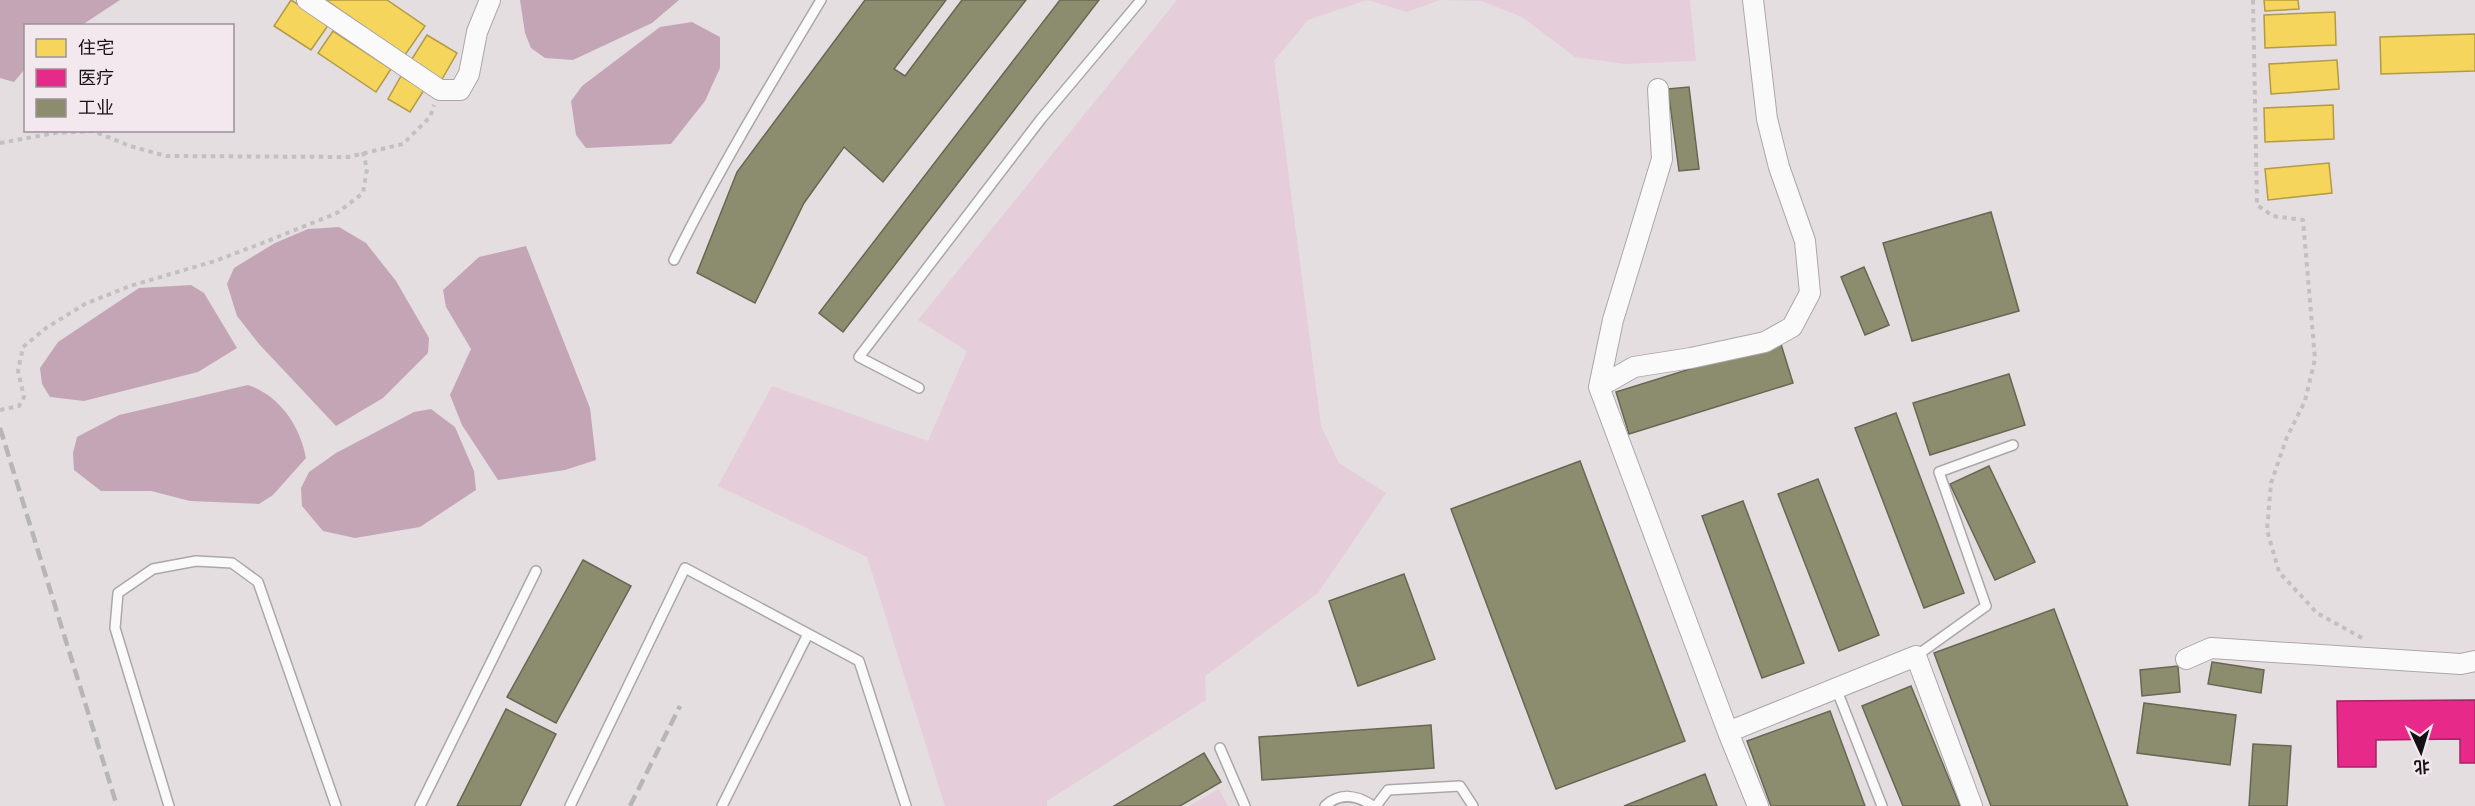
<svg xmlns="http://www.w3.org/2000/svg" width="2475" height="806" viewBox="0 0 2475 806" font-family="Raleway,'Noto Sans SC',sans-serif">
  <rect width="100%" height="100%" fill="#e4dee1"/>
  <path fill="#e5cdda" d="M1177 0H1690L1696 61 1625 64 1575 57 1522 17 1481 1 1440 0 1407 12 1367 0 1308 20 1274 61 1321 426 1339 463 1386 493 1318 593 1205 676 1206 700 1047 801V806H945L867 557 718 486 772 386 928 441 967 351 918 320Z
    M1219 789 1228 806H1189Z"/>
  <path fill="#c4a5b6" d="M0 0H120L82 25 26 26 25 69 14 82 0 78Z
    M520 0H679L652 23 573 60 545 58 531 48 525 33Z
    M692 22 720 37V68L705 101 671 144 586 148 576 135 571 101 582 86 660 27Z
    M339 227 366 243 396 281 429 338 428 353 383 398 336 426 259 344 237 316 227 284 234 268 275 243 308 229Z
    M526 246 590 408 596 460 565 470 498 480 462 425 450 395 471 349 446 307 443 290 479 257Z
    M191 285 204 293 237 348 198 372 84 401 50 397 42 384 40 368 58 342 139 288Z
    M248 385C280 396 300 426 306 458L273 495 259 504 190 501 151 491H101L74 470 73 453 77 437 119 415Z
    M431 409 455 427 474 471 476 490 420 527 355 538 323 531 302 506 301 488 309 472 336 453 414 412Z"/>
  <path fill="#f6d55c" stroke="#b29a46" stroke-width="1.5" d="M291 0 329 24 311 50 274 26Z
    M326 0H387L425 26 405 55Z
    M2264 0H2298L2299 9 2265 11Z
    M2335 12 2336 45 2265 48 2264 15Z
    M333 31 391 69 376 92 318 53Z
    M2475 34V71L2381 74 2380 37Z
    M427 35 457 53 441 81 410 62Z
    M2337 60 2339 89 2271 94 2269 64Z
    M401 76 424 90 410 112 388 99Z
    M2333 105 2334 139 2265 142 2264 108Z
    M2329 163 2332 193 2268 200 2265 169Z"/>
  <path fill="#e7298a" stroke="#a82266" stroke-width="1.5" d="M2475 700V763H2460V739L2376 740V767H2338L2337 701Z"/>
  <path fill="#8c8c6e" stroke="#686753" stroke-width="1.5" d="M865 0H946L894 69 905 76 962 0H1026L883 182 844 147 804 203 755 303 697 273 737 172Z
    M1060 0H1099L843 332 819 313Z
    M1689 87 1699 169 1679 171 1668 89Z
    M1991 212 2019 311 1912 341 1883 243Z
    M1864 267 1889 325 1865 335 1841 277Z
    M1780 341 1793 383 1629 434 1616 392Z
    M2009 374 2025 425 1930 455 1913 403Z
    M1896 413 1964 593 1924 608 1855 428Z
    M1580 461 1685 741 1556 789 1451 509Z
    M1989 466 2035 562 1995 580 1950 484Z
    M1818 479 1879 635 1839 651 1778 494Z
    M1743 501 1804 663 1762 678 1702 516Z
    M583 560 631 586 556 723 507 697Z
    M1404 574 1435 659 1358 686 1329 601Z
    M2054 609 2128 806H1991L1934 653Z
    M2212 662 2264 670 2261 693 2208 684Z
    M2178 666 2180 692 2142 696 2140 670Z
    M1911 686 1960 806H1903L1862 706Z
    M2144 703 2236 715 2230 765 2137 753Z
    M506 709 556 734 520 806H457Z
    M1830 711 1865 806H1771L1747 741Z
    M1431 725 1434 768 1262 780 1259 737Z
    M2253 744 2291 746 2287 806H2249Z
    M1204 753 1221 782 1180 806H1114Z
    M1705 774 1717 806H1624Z"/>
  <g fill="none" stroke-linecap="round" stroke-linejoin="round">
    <defs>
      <path id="lane" d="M674 260C718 171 770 85 821 0
        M919 388 859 357 1041 119 1141 0
        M1916 656 1986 606 1939 472 2013 445
        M1836 688 1882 806
        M1220 748 1245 806
        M169 806 115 628 118 593 153 569 196 561 232 563 258 582 336 806
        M420 806 536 571
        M570 806 685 568 859 661 906 806
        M722 806 808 634
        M1325 806C1340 792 1357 795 1373 806
        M1376 806 1388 790 1460 786 1473 806"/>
      <path id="street" d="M307 0 440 90H460L469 74 477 32 490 0
        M1658 89 1662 159 1613 320 1599 387 1728 732
        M1599 387 1634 367 1691 358 1765 342 1792 327 1810 293 1805 241 1779 167 1767 119 1753 0
        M2186 659 2211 648 2461 664 2475 661
        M1758 806 1728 732 1916 656 1972 806"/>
    </defs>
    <use href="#lane" stroke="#aba7a9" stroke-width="12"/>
    <use href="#street" stroke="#aba7a9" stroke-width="22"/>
    <path stroke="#c2c0c1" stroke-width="4" stroke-dasharray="4.5 4.5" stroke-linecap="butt" d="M2253 0 2257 205 2273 216 2303 220 2315 359 2305 401 2287 437 2271 483 2267 530 2279 572 2317 613 2362 638
      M0 143 55 133 93 131 130 146 166 156 348 157 403 144 430 117 434 105
      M0 410 19 406 24 397 18 371 23 347 46 328 85 304 130 286 215 261 265 242 337 213 363 193 367 169 363 152"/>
    <use href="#lane" stroke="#fbfafa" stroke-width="9"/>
    <use href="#street" stroke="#fbfafa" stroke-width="20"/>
    <path stroke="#b7b6b6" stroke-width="4.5" stroke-dasharray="12 6" stroke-linecap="butt" d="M0 428 117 806
      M630 806 680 706"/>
  </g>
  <rect x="24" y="24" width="210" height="108" fill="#f4e8ef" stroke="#9a9297" stroke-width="1.5"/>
  <rect x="36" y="39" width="30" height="18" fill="#f6d55c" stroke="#9a9297" stroke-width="1.5"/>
  <text x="78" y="54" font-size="18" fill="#141013">住宅</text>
  <rect x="36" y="69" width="30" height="18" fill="#e7298a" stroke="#9a9297" stroke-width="1.5"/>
  <text x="78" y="84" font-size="18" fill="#141013">医疗</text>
  <rect x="36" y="99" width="30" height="18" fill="#8c8c6e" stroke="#9a9297" stroke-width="1.5"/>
  <text x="78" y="114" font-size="18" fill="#141013">工业</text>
  <g transform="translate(2421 752) rotate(176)" stroke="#f4e8ef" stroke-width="4.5" paint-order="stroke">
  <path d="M0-4.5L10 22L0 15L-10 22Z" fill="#141013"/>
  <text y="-9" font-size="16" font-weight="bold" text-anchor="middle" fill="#141013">北</text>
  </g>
</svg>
